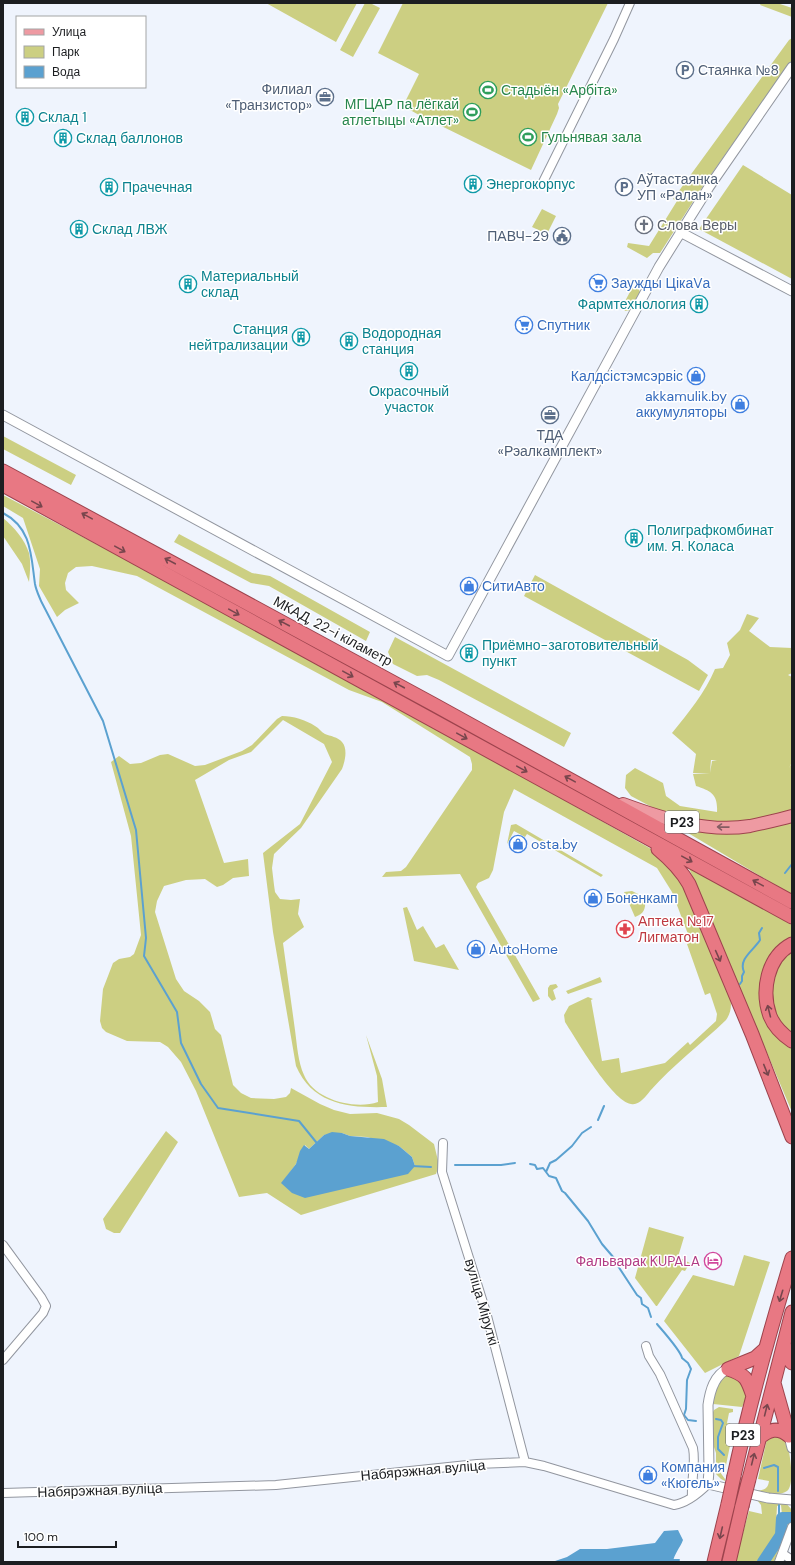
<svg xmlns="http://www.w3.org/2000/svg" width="795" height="1565" viewBox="0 0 795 1565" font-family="'DM Sans',sans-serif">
  <rect width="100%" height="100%" fill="#eff4fd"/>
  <path fill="#cccf82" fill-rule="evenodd" d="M266 3H357L336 42Z
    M365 3H370L380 8 353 57 340 50Z
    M403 3H608L558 104 559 108 557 114 531 170 419 115 403 106 419 74 378 53Z
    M761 3H777L792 8V17L760 5Z
    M792 38V60L705 183 660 253H653L647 258 627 247 628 243 649 246 677 201 673 199 789 40Z
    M743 165 792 195V279L699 229Z
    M542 209 556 216 547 234 532 227Z
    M638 287 640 292 630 311H625L622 307 632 288Z
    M3 436 76 475 71 485 3 449Z
    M3 495 138 566 484 755 653 850 675 867 730 997C732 1005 731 1013 726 1020 701 1044 673 1065 650 1091 646 1096 639 1106 631 1104 612 1101 576 1039 565 1022L564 1015 569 1006 588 997 593 999 591 1000 602 1061 619 1058 621 1073 665 1063 688 1042 690 1045 716 1021 717 1014 710 993 705 995 687 944 691 942 672 892 657 868 514 789 504 812 493 870 489 878 478 883 476 887 540 999 533 1002 460 874 382 877 386 872 401 871 406 867 472 770V764L470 757 382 702 349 690 137 576 92 566 76 567 68 573 65 583 66 590 79 603 65 610 57 617 39 586 40 569 23 518 3 506Z
    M3 518C14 527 25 540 29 553 31 562 30 573 29 582L22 564 3 536Z
    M179 534 252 573 270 576 370 632 366 641 269 586 251 583 174 542Z
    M535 575 688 660 708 675 699 691 524 596Z
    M747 614 759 618 749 631 770 647 792 648V673L788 675 792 677V762L789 768 792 763V811L763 818 737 822 695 820 663 813 631 796 625 788 626 775 635 768 663 783 666 796 680 806 717 812C718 794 711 791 696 786L693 774 710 773 712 761 717 760H711L710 773H693L696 754 672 733C688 713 705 693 715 669L723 668 730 655 727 643 740 630Z
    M395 637 571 733 564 747 439 680 427 675 417 676 393 664 388 652Z
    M282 716C293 716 306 720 315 726 319 728 321 732 325 734 330 736 338 737 342 742 348 749 345 761 342 769L301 828 274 854 272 868 274 885 275 892 280 899 291 900 300 899 298 914 304 927 283 943C287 972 291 1001 295 1030 297 1045 298 1062 304 1075 314 1100 355 1110 378 1102L377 1076 366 1035 382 1079 387 1107C349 1108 313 1105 296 1066L273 932 263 853 300 824 332 762 324 744 283 720 251 752 229 760 195 780 224 863 248 859 249 876 233 878 223 885 217 887 205 879 186 880 164 886 157 901 155 912 176 979 184 991 199 1001 210 1012 215 1029 221 1035 233 1085 241 1093 251 1098 274 1099 286 1097 290 1093 291 1088 320 1104 334 1110 350 1114 377 1113 399 1119 409 1125 434 1144 439 1165 436 1174 301 1215 267 1193 239 1197 196 1091 181 1062 168 1047 160 1042 127 1041 106 1032 102 1028 100 1021 103 989 113 963 119 959 130 957 134 954 141 935 131 836 111 762 119 756 130 764 141 763 160 755 168 754 195 766 205 765 242 751 252 745 277 719ZM342 1133 350 1136 367 1137 399 1146 412 1157 415 1166 282 1183 296 1164 305 1145 309 1149 324 1135Z
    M792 820V895L683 830V828Z
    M516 824 603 875 601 877 527 834 525 837 514 831 507 844 511 825Z
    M688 866 792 925V941L762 995 792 1046V1112Z
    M632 891 640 895 644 901 628 900 624 892Z
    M628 901 645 902C646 910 642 915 635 917Z
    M407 907 417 930 423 926 436 948 444 944 459 970 414 961 403 908Z
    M792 951V1035C788 1030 783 1026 779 1021 769 1007 770 982 778 967 781 960 786 956 792 951Z
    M600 977 602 982 568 994 566 991Z
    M556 984 558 987 553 990 556 999 552 1001 548 996V988L550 985Z
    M166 1131 178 1142 120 1233H114L106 1229 103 1219Z
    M649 1227 684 1237 678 1257 690 1263 685 1271 682 1270 657 1306H656L635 1278Z
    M744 1255 770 1262 739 1356 705 1373 664 1321 693 1275 734 1286Z
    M729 1373 747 1383 746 1399 742 1407 713 1404C713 1392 717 1378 729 1373Z
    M719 1407 733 1409V1412L729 1413 727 1423 731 1424V1430L733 1431 725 1470 721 1468 720 1472 725 1479V1481L721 1479 716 1474V1453L711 1438 712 1414 714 1410Z
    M778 1434C781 1437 785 1440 787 1443 790 1453 795 1485 787 1491 779 1497 765 1492 757 1491 764 1490 768 1489 769 1481L758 1479 767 1439Z
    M757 1500 784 1501 792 1510 790 1516 782 1515 781 1505 777 1506 776 1525 779 1533 758 1562H735L749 1511 762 1514 761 1505Z
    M784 1524H788L774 1562H767L783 1536Z"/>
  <path fill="#5ba1d0" d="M332 1132 342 1133 350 1136 384 1139 399 1146 412 1157 415 1166 408 1174 305 1198 292 1193 281 1183 296 1164 300 1151 304 1145 309 1149 324 1135Z
    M678 1530 683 1540C680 1548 674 1554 673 1562H552L567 1557 580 1549H607L655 1543 664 1531Z"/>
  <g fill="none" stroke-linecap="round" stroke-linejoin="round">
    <path stroke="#5ba1d0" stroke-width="2" d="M3 513C32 528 31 556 35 584 36 590 39 596 41 601L103 721 136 830 146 938 144 956 177 1012 181 1043 201 1084 218 1108 299 1121 316 1142
      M785 873 792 864
      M740 984 742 981V976L744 972C738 959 754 950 760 940L759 933 762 928
      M598 1120 604 1106
      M591 1127 582 1133 572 1146 556 1160 550 1163 546 1172 549 1176 556 1178 562 1191 565 1193 588 1221 602 1244 614 1258 616 1263 637 1295 641 1298 642 1304 648 1308 651 1317
      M530 1164 535 1165 537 1169 543 1168 546 1172
      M455 1165H501L515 1163
      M412 1166 431 1167
      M657 1324C662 1330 681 1351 682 1358L688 1363 691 1369 687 1380 686 1409 684 1415 688 1420 696 1421
      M716 1419 721 1420 723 1423 718 1437V1449L724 1455
      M764 1468 774 1465 778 1467V1491
      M779 1505V1515L782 1518
      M671 1560H679"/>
    <path stroke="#5ba1d0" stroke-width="12" d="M763 1562 781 1535 782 1518H792"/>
    <defs>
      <path id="minor" d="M542 184 614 39 630 3
        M443 1143 442 1172 486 1312 525 1462
        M3 1245 41 1297 46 1306 43 1313 3 1360
        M646 1346 649 1356 660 1374 693 1448C696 1465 691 1480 692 1497
        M3 1493 276 1485 477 1464 525 1462 544 1466 674 1505C687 1503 699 1493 708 1484
        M783 1554 792 1560
        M779 1562 792 1527"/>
      <path id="tertiary" d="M680 232 792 291
        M3 415 448 656 659 267 709 187 792 67
        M728 1369C714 1375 710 1391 708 1405L709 1470 708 1484 768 1498 792 1500
        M789 1436 792 1448"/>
      <path id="primary" d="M623 804C664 819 707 833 750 826 764 823 778 820 792 816"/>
      <path id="trunk" d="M3 471 433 704 792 902
        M3 485 792 917
        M658 849C670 859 681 870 689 884L752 1034 792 1137
        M792 944C767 957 761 991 770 1016 774 1026 783 1035 792 1041
        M784 1343 787 1357 792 1363
        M728 1369 755 1358 765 1349
        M728 1369C746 1375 747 1378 753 1396
        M774 1383 789 1436
        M758 1439C768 1430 778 1426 789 1436
        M734 1476C750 1402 770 1330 792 1258
        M749 1479 792 1312
        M714 1562 728 1504
        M729 1562 742 1506"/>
    </defs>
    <use href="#minor" stroke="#92969f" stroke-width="10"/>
    <use href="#tertiary" stroke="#92969f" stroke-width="11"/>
    <use href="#primary" stroke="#9d434d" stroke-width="14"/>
    <use href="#trunk" stroke="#9d434d" stroke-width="15"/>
    <use href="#minor" stroke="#fff" stroke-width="8"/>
    <use href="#tertiary" stroke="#fff" stroke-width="9"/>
    <use href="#primary" stroke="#ee9aa2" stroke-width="12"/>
    <use href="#trunk" stroke="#e87883" stroke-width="13"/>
    <defs>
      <path id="trunk-bridge" d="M728 1504 734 1476
        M742 1506 749 1479"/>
    </defs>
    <use href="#trunk-bridge" stroke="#9d434d" stroke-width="15" stroke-linecap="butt"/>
    <use href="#trunk-bridge" stroke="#e87883" stroke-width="13"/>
  </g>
  <defs><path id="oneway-shaft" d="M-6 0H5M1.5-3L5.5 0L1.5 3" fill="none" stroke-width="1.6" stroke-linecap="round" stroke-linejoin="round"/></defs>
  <g stroke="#78464d">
    <use href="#oneway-shaft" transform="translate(37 504) rotate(29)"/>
    <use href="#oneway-shaft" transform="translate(87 516) rotate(-151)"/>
    <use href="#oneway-shaft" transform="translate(120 549) rotate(29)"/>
    <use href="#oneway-shaft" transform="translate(170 561) rotate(-152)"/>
    <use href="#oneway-shaft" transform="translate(234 612) rotate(29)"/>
    <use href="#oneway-shaft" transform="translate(284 623) rotate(-152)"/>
    <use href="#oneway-shaft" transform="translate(348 674) rotate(29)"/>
    <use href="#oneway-shaft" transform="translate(399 685) rotate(-152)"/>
    <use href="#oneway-shaft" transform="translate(462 736) rotate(29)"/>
    <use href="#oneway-shaft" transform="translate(522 769) rotate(29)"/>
    <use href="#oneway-shaft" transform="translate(570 779) rotate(-151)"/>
    <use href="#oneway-shaft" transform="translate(687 859) rotate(29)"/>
    <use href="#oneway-shaft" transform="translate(758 883) rotate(-151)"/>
    <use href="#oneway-shaft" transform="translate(718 956) rotate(66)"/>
    <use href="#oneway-shaft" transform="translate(769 1011) rotate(-104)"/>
    <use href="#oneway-shaft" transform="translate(766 1070) rotate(68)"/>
    <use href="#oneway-shaft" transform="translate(781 1296) rotate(107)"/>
    <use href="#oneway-shaft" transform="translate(766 1410) rotate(-76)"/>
    <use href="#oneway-shaft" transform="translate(753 1459) rotate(-76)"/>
    <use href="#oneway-shaft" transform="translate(721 1533) rotate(103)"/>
  </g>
  <use stroke="#855c62" href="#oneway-shaft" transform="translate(723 827) rotate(-179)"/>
  <defs>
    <symbol id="parking-ring" viewBox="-11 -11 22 22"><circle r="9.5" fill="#fff" stroke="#5c6f8a" stroke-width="1.5"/><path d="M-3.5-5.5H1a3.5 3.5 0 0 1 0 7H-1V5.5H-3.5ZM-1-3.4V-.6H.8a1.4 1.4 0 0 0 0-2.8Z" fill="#5c6f8a"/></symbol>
    <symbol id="stadium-ring" viewBox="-11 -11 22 22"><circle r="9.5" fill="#fff" stroke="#2e9e5b" stroke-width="1.5"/><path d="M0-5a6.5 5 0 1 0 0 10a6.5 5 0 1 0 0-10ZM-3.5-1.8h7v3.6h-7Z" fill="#2e9e5b"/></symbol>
    <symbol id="office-ring" viewBox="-11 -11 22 22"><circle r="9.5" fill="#fff" stroke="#5c6f8a" stroke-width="1.5"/><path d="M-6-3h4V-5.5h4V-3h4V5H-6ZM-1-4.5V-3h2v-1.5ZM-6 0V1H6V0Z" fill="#5c6f8a"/></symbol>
    <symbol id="building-ring" viewBox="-11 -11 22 22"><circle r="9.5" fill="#fff" stroke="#0f9aa8" stroke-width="1.5"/><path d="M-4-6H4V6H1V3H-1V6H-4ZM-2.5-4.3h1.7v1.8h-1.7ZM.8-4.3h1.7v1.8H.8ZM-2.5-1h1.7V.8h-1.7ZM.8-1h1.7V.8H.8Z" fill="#0f9aa8"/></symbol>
    <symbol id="church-ring" viewBox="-11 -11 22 22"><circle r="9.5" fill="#fff" stroke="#6b7280" stroke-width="1.5"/><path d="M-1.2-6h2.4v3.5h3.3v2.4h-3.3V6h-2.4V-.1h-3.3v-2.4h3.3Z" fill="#6b7280"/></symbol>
    <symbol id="civic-ring" viewBox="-11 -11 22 22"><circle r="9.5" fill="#fff" stroke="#5c6f8a" stroke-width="1.5"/><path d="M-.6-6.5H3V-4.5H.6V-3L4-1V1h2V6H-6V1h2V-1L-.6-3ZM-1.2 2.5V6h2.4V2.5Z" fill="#5c6f8a"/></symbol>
    <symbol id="supermarket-ring" viewBox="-11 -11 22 22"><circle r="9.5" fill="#fff" stroke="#3f7fe0" stroke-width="1.5"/><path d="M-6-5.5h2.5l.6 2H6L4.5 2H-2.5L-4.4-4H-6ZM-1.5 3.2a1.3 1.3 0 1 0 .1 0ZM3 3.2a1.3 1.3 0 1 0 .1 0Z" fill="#3f7fe0"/></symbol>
    <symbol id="shop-ring" viewBox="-11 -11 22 22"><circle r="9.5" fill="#fff" stroke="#3f7fe0" stroke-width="1.5"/><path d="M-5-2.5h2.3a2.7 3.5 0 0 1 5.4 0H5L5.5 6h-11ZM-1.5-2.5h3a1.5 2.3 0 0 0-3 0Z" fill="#3f7fe0"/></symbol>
    <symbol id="pharmacy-ring" viewBox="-11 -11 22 22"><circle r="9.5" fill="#fff" stroke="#e0444e" stroke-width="1.5"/><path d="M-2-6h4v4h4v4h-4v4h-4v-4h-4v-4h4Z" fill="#e0444e"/></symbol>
    <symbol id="hotel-ring" viewBox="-11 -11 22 22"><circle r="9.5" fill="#fff" stroke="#d1479c" stroke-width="1.5"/><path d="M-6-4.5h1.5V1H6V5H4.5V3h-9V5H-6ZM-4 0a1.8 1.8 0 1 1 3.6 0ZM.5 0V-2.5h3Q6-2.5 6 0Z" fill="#d1479c"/></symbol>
  </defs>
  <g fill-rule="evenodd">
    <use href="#parking-ring" x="675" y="60" width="20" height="20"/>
    <use href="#stadium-ring" x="478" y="80" width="20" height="20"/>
    <use href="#office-ring" x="315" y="87" width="20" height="20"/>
    <use href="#stadium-ring" x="462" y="102" width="20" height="20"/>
    <use href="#building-ring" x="15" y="107" width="20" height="20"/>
    <use href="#stadium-ring" x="518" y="127" width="20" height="20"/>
    <use href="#building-ring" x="53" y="128" width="20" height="20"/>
    <use href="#building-ring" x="463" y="174" width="20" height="20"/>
    <use href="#building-ring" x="99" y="177" width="20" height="20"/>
    <use href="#parking-ring" x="614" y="177" width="20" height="20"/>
    <use href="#church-ring" x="634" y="215" width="20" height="20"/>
    <use href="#building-ring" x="69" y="219" width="20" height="20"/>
    <use href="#civic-ring" x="552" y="226" width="20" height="20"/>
    <use href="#supermarket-ring" x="588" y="273" width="20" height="20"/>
    <use href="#building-ring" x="178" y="274" width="20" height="20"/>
    <use href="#building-ring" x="689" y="294" width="20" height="20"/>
    <use href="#supermarket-ring" x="514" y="315" width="20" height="20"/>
    <use href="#building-ring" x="291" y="327" width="20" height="20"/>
    <use href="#building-ring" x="339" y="331" width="20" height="20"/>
    <use href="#building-ring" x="399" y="361" width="20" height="20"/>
    <use href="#shop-ring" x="686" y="366" width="20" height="20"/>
    <use href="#shop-ring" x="730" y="394" width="20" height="20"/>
    <use href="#office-ring" x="540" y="405" width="20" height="20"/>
    <use href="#building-ring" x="624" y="528" width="20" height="20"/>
    <use href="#shop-ring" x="459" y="576" width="20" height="20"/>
    <use href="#building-ring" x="459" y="643" width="20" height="20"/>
    <use href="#shop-ring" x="508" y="834" width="20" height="20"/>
    <use href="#shop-ring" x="583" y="888" width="20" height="20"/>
    <use href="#pharmacy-ring" x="615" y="919" width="20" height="20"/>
    <use href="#shop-ring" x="466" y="939" width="20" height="20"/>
    <use href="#hotel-ring" x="703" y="1251" width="20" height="20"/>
    <use href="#shop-ring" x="638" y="1465" width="20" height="20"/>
  </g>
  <g text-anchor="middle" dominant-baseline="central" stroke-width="3" stroke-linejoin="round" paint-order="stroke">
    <g fill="#fff" stroke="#606264" stroke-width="1">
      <rect x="665" y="811" width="34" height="22" rx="3"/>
      <rect x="726" y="1424" width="34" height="22" rx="3"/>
    </g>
    <g font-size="13" font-weight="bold" fill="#1c1e21">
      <text x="682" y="822">Р23</text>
      <text x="743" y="1435">Р23</text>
    </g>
    <g font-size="14" fill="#4e5e75" stroke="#fff" text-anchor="start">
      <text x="698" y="70">Стаянка №8</text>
      <text x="312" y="89" text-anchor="end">Филиал<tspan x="312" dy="16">«Транзистор»</tspan></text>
      <text x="637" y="179">Аўтастаянка<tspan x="637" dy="16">УП «Ралан»</tspan></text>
      <text x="549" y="236" text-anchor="end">ПАВЧ-29</text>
      <text x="550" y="435" text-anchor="middle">ТДА<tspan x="550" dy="16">«Рэалкамплект»</tspan></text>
    </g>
    <g font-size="14" fill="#27864d" stroke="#fff" text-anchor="start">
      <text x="501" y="90">Стадыён «Арбіта»</text>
      <text x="459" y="104" text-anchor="end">МГЦАР па лёгкай<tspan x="459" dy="16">атлетыцы «Атлет»</tspan></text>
      <text x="541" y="137">Гульнявая зала</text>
    </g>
    <g font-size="14" fill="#0d838f" stroke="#fff" text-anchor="start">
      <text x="38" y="117">Склад 1</text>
      <text x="76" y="138">Склад баллонов</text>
      <text x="486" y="184">Энергокорпус</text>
      <text x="122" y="187">Прачечная</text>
      <text x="92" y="229">Склад ЛВЖ</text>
      <text x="201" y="276">Материальный<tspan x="201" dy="16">склад</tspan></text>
      <text x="686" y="304" text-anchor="end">Фармтехнология</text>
      <text x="288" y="329" text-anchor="end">Станция<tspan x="288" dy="16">нейтрализации</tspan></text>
      <text x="362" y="333">Водородная<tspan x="362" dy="16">станция</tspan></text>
      <text x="409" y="391" text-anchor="middle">Окрасочный<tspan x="409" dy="16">участок</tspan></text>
      <text x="647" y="530">Полиграфкомбинат<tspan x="647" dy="16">им. Я. Коласа</tspan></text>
      <text x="482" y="645">Приёмно-заготовительный<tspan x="482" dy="16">пункт</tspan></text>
    </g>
    <g font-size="14" fill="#5b616d" stroke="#fff" text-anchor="start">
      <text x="657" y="225">Слова Веры</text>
    </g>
    <g font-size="14" fill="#366cbe" stroke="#fff" text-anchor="start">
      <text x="611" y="283">Заужды ЦікаVа</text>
      <text x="537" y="325">Спутник</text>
      <text x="683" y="376" text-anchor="end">Калдсістэмсэрвіс</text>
      <text x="727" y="396" text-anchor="end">akkamulik.by<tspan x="727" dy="16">аккумуляторы</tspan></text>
      <text x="482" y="586">СитиАвто</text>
      <text x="531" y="844">osta.by</text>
      <text x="606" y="898">Боненкамп</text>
      <text x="489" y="949">AutoHome</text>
      <text x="661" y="1467">Компания<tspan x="661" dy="16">«Кюгель»</tspan></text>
    </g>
    <g font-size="14" fill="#1c1e21" stroke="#fff">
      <text transform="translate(333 631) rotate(28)">МКАД, 22-і кіламетр</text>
      <text transform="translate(482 1302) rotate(74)">вуліца Міруткі</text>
      <text transform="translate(423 1470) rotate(-5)">Набярэжная вуліца</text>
      <text transform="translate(100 1490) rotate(-2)">Набярэжная вуліца</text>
    </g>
    <g font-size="14" fill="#be3a42" stroke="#fff" text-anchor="start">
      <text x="638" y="921">Аптека №17<tspan x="638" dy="16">Лигматон</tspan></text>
    </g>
    <g font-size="14" fill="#b23c85" stroke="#fff" text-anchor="end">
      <text x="700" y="1261">Фальварак KUPALA</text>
    </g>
  </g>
  <rect width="795" height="1565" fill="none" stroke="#1c1e21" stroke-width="8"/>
  <rect x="16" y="16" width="130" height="72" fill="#ffffff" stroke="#a4a5a6"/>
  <rect x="24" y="29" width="20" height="6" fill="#ee9aa2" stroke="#a4a5a6"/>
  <text x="52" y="36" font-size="12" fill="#1c1e21">Улица</text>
  <rect x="24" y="46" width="20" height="12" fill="#cccf82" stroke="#a4a5a6"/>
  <text x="52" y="56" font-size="12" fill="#1c1e21">Парк</text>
  <rect x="24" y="66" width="20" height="12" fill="#5ba1d0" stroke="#a4a5a6"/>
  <text x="52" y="76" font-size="12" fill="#1c1e21">Вода</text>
  <path d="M18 1541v6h98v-6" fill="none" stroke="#1c1e21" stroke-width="2"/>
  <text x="24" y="1541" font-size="12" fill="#1c1e21" stroke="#ffffff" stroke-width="3" paint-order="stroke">100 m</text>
</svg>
